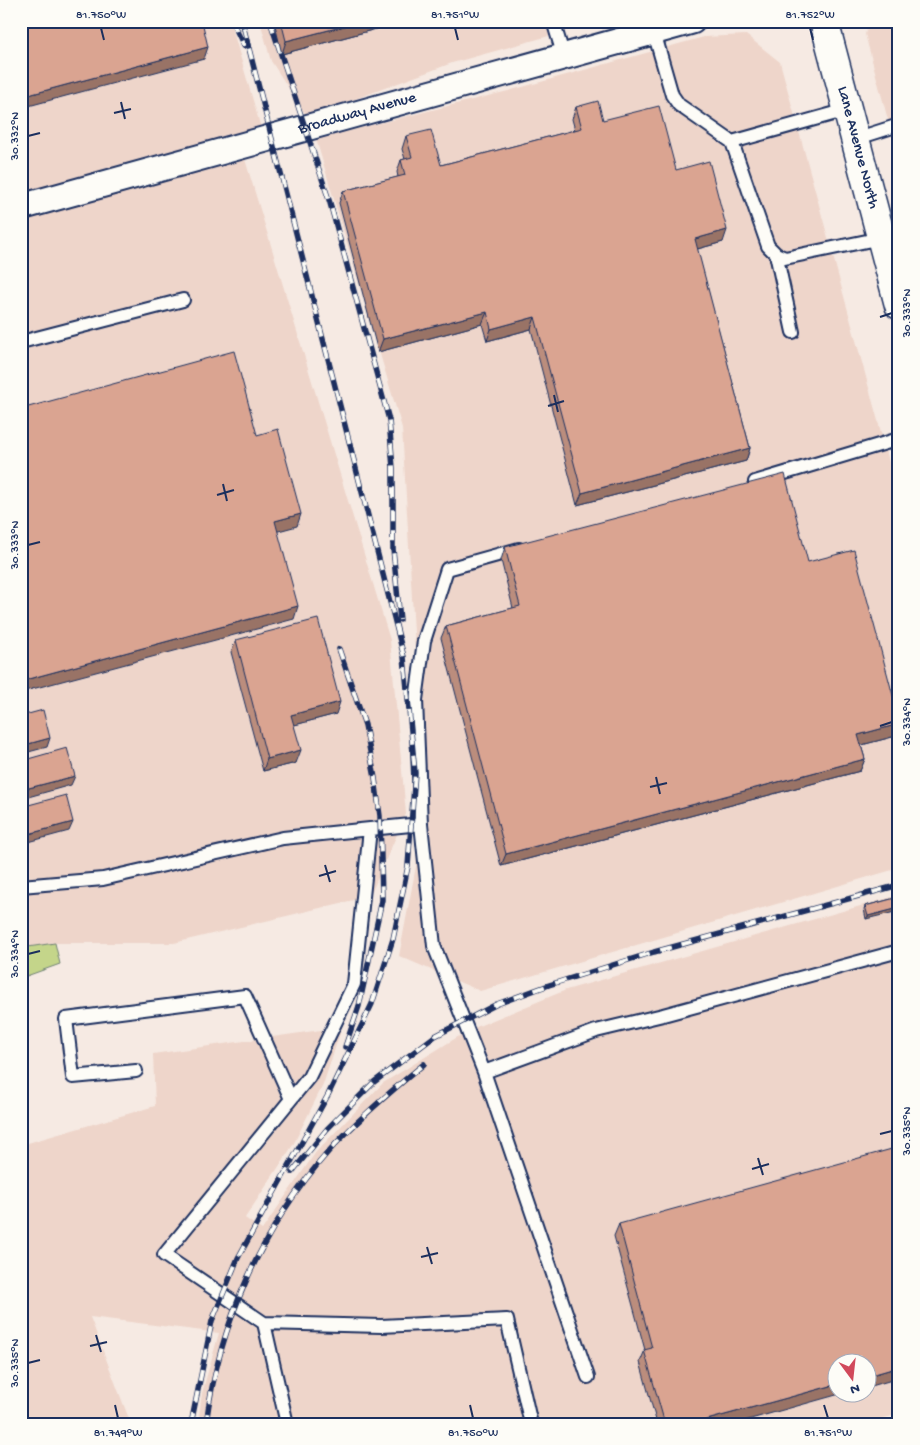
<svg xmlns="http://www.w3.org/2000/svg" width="920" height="1445" viewBox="0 0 920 1445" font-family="'Gochi Hand',sans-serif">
  <rect width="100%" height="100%" fill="#f6eae3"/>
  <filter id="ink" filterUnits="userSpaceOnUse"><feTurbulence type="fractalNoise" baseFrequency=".02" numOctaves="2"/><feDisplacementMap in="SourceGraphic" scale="10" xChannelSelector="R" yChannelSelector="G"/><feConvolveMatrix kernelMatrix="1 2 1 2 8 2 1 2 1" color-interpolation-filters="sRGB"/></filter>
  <g filter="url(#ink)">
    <path fill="#eed5ca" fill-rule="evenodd" d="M21 21H230L261 128 21 194Z
      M260 21H603L452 63 331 108 306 115 271 61Z
      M870 21H899V161L865 34Z
      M746 35 780 62 899 498V868L480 991 399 956 416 866 422 768 402 428 316 139 508 91 704 37Z
      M244 156 390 640 406 814 370 896 174 943H55L21 948V219Z
      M899 895V1414L864 1424H198L202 1393 219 1333 90 1317 131 1424H21V1145L155 1106 153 1054 342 1027 323 1085 293 1145 245 1218 262 1230 316 1152 383 1083 469 1030 566 990ZM838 1362H868V1392H838Z"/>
    <path fill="#c4d58a" stroke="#708274" d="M55 943 60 964 21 978V948Z"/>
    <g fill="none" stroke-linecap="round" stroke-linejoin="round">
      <defs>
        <path id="lane" d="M553 21 564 57
          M654 32 672 95 679 105 732 142 768 246 776 254 785 258 881 238
          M855 139 899 125
          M732 142 847 110
          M776 254 793 332
          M21 342 183 300
          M755 482 899 439
          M370 829 421 824
          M21 886 103 879 283 838 370 829 354 984 309 1077 164 1255 264 1323 381 1326 507 1320 531 1424
          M136 1071 73 1077 66 1019 245 996 291 1099
          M484 1072 434 946 421 824 416 700 424 641 447 569 519 549
          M264 1323 287 1424
          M588 1377 484 1072 596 1031 663 1015 899 951"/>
        <g id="street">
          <path id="s1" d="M21 207 692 21"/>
        </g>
        <g id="secondary">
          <path id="s2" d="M824 21 899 305"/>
        </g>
      </defs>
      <use href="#lane" stroke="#1b2f5e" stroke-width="16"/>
      <use href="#street" stroke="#1b2f5e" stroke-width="29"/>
      <use href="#secondary" stroke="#1b2f5e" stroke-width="31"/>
      <use href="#lane" stroke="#fdfcf7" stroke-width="12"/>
      <use href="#street" stroke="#fdfcf7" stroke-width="25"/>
      <use href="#secondary" stroke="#fdfcf7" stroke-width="28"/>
      <defs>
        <path id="rail" d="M232 21 244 46
          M270 21 330 203 389 420 393 468V549L400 620
          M339 649 365 725 375 778 380 816 382 900 359 1006 345 1047
          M292 1172 327 1129 374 1082 435 1036 497 1004 549 985 654 952 899 885
          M191 1424 212 1321 238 1258 328 1095 372 1004 393 939 408 866 415 773 404 657 242 21
          M206 1424C219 1324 262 1227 329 1151 358 1119 391 1091 424 1064"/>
      </defs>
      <use href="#rail" stroke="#1b2f5e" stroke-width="5.5"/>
      <use href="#rail" stroke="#fdfcf7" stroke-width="4" stroke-dasharray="11" stroke-linecap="butt"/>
    </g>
    <path fill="#bb8d7d" stroke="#1b2f5e" d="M274 21H406L282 54Z
      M576 107 603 120 676 170 723 242 697 249 750 448 746 461 577 505 531 329 487 341 482 324 378 352 339 203 343 191 398 177 397 172 401 160 405 159 402 149 406 136 441 165 575 130 572 119Z
      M505 547 808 562 899 718V728L896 736 861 745 865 759 860 771 501 866 441 638 446 626 513 608 501 560Z
      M236 640 336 714 294 725 296 763 263 771 231 652Z
      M899 897 866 919 864 909 865 906Z
      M619 1224 733 1424H657L640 1362 645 1350 614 1236Z"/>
    <path fill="#997366" stroke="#1b2f5e" d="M364 21H406L282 54 286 41Z
      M208 47 204 59 21 108V97Z
      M727 230 723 242 690 251 695 239Z
      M487 312 482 324 378 352 383 339Z
      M535 317 531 329 487 341 491 329Z
      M750 448 746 461 577 505 582 493Z
      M301 514 297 526 271 533 275 521Z
      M298 606 294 619 21 692V681Z
      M340 702 336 714 287 727 291 715Z
      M899 724V728L896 736 854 747 858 735Z
      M50 738 47 747 21 754V746Z
      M301 750 296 763 263 771 267 759Z
      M865 759 860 771 501 866 506 854Z
      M75 776 71 785 21 799V790Z
      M73 822 69 831 21 844V836Z
      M899 908V911L866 919 868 916Z
      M899 1367V1378L868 1387V1376Z
      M838 1384V1392H847L733 1424H692Z"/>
    <path fill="#daa491" stroke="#1b2f5e" d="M21 21H202L208 47 21 97Z
      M281 21H364L286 41Z
      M598 101 603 120 659 106 676 170 709 161 727 230 695 239 750 448 582 493 535 317 491 329 487 312 383 339 343 191 405 175 401 160 412 157 406 136 431 130 441 165 582 128 576 107Z
      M234 351 257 435 278 429 301 514 275 521 298 606 21 681V409Z
      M785 474 808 562 854 550 899 718V724L858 735 865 759 506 854 446 626 520 606 505 547Z
      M318 619 340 702 291 715 301 750 267 759 236 640Z
      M43 710 50 738 21 746V716Z
      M67 748 75 776 21 790V761Z
      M66 795 73 822 21 836V807Z
      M899 897V908L868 916 865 906Z
      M899 1147V1367L868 1376V1362H838V1384L692 1424H665L644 1350 652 1348 619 1224Z"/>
  </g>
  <path fill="none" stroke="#1b2f5e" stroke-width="2" d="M101 28 104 40M455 28 458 40M810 28 813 40M121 102 125 119M114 113 131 109M28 136 40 133M880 317 892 313M554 395 558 412M548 406 564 401M223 484 227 501M217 495 234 490M28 545 40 542M880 726 892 722M656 777 660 794M650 787 667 783M325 865 330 882M319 876 336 871M28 954 40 951M880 1134 892 1131M758 1158 763 1175M752 1169 769 1164M427 1247 432 1264M421 1257 438 1253M96 1335 101 1352M90 1346 107 1342M28 1363 40 1360M115 1405 118 1418M470 1405 473 1418M824 1405 828 1418"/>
  <g text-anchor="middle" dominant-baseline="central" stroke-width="4" stroke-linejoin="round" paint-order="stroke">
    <g font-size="16" fill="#1b2f5e" stroke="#fdfcf7">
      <text stroke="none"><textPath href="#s1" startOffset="349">Broadway Avenue</textPath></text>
      <text stroke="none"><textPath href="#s2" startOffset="131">Lane Avenue North</textPath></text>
    </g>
  </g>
  <rect width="920" height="1445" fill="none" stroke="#fdfcf7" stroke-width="55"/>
  <g transform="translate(852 1378) rotate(165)"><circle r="24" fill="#fdfcf7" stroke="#a3aaba"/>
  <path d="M0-4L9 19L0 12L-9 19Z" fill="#d1495b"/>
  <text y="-8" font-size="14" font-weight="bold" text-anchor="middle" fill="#1b2f5e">N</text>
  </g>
  <rect x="28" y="28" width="864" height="1390" fill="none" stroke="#1b2f5e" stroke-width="2"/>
  <g font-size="12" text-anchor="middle" fill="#1b2f5e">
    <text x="101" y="18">81.750°W</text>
    <text x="455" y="18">81.751°W</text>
    <text x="810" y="18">81.752°W</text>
    <text transform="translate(14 136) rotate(-90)" y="4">30.332°N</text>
    <text transform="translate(906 313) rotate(-90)" y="4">30.333°N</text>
    <text transform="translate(14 545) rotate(-90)" y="4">30.333°N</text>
    <text transform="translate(906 722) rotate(-90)" y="4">30.334°N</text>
    <text transform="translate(14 954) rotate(-90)" y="4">30.334°N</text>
    <text transform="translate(906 1131) rotate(-90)" y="4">30.335°N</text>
    <text transform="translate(14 1363) rotate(-90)" y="4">30.335°N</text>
    <text x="118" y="1436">81.749°W</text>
    <text x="473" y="1436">81.750°W</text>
    <text x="828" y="1436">81.751°W</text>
  </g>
</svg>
